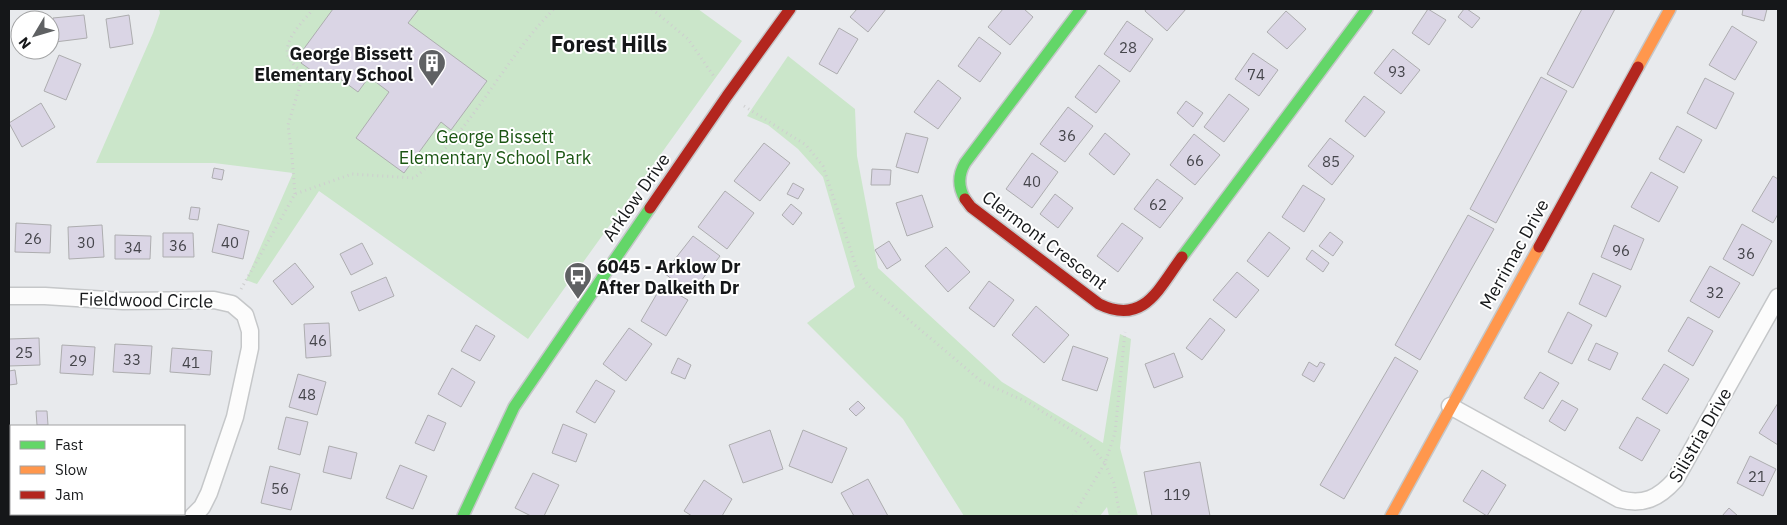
<svg xmlns="http://www.w3.org/2000/svg" width="1787" height="525" viewBox="0 0 1787 525" font-family="'IBM Plex Sans',sans-serif">
  <rect width="100%" height="100%" fill="#e8eaed"/>
  <path fill="#cbe6ca" d="M159 9H698L742 41 528 339 319 191 257 284 246 280 293 173 214 163H96L153 33 160 13Z
    M788 56 855 109 857 156 878 268 1002 382 1103 443 1120 334 1131 339 1120 448 1138 516H1109L1107 507 1100 516H964L903 419 807 323 855 287 823 177 798 149 768 125 747 116Z"/>
  <path fill="#dad5e5" stroke="#adadaf" d="M333 9H419L408 23 487 81 451 130 441 122 404 173 356 138 389 92 369 77 358 92 335 75 329 83 301 63 305 58 300 54Z
    M857 9H886L868 32 850 17Z
    M1003 9H1024L1033 17 1010 45 988 27Z
    M1146 9H1186L1167 31 1145 11Z
    M1428 9 1446 20 1429 45 1412 33Z
    M1464 9H1467L1480 18 1472 28 1458 17Z
    M1582 9H1615L1573 88 1547 74Z
    M1743 9H1767L1764 21 1742 15Z
    M1286 11 1306 29 1287 49 1267 32Z
    M84 15 87 38 55 42 53 18Z
    M129 15 133 44 110 48 106 19Z
    M1127 21 1153 39 1130 72 1104 54Z
    M1732 26 1757 42 1735 80 1709 65Z
    M839 28 858 39 837 74 819 64Z
    M979 37 1001 53 980 82 958 66Z
    M1393 49 1420 70 1401 94 1374 73Z
    M1253 53 1278 70 1259 96 1235 79Z
    M59 55 81 64 66 100 44 91Z
    M1099 65 1120 81 1096 113 1075 97Z
    M1541 77 1567 91 1496 223 1470 209Z
    M1705 78 1734 93 1716 129 1687 113Z
    M938 80 961 98 938 129 914 112Z
    M1229 94 1249 109 1224 142 1204 127Z
    M1364 96 1385 112 1365 137 1345 121Z
    M1186 101 1203 113 1193 127 1177 113Z
    M41 103 55 127 22 147 9 123Z
    M1068 107 1093 126 1065 162 1040 144Z
    M1677 126 1702 140 1684 173 1659 159Z
    M906 133 928 138 918 173 896 167Z
    M1105 133 1130 154 1114 175 1089 154Z
    M1194 134 1220 155 1195 185 1170 165Z
    M1330 138 1354 156 1332 185 1308 166Z
    M764 143 790 163 760 201 734 181Z
    M1032 153 1058 172 1032 208 1006 189Z
    M214 168 224 170 222 180 212 178Z
    M872 169 891 170 890 185H871Z
    M1651 172 1678 187 1659 222 1631 207Z
    M1773 176 1778 179V214L1773 223 1752 211Z
    M1157 179 1183 198 1160 228 1134 209Z
    M793 183 804 189 798 199 787 194Z
    M1303 185 1325 199 1304 232 1282 217Z
    M725 191 754 213 727 249 698 227Z
    M1055 194 1073 208 1058 228 1040 214Z
    M922 195 933 227 907 236 896 203Z
    M791 204 802 213 793 225 782 215Z
    M191 207 200 208 198 220 189 219Z
    M1468 215 1494 229 1420 360 1395 345Z
    M16 223 51 225 50 253 15 252Z
    M1122 223 1143 238 1118 272 1097 256Z
    M218 224 249 231 243 259 212 252Z
    M1742 224 1772 241 1753 276 1723 259Z
    M102 225 104 257 69 259 68 227Z
    M1614 225 1644 239 1631 270 1601 257Z
    M1269 232 1290 248 1268 277 1247 261Z
    M1330 232 1343 242 1333 256 1319 246Z
    M163 233H193L194 257H163Z
    M115 235 151 236 150 259H115Z
    M693 236 720 256 691 294 664 273Z
    M889 241 901 260 887 269 875 250Z
    M362 243 373 264 351 275 340 254Z
    M946 247 970 272 948 292 925 266Z
    M1312 250 1329 263 1323 272 1306 259Z
    M295 263 314 287 292 305 273 281Z
    M1710 266 1740 283 1719 318 1690 301Z
    M1237 272 1259 290 1236 318 1213 300Z
    M1593 273 1621 286 1606 317 1579 304Z
    M386 277 394 296 359 311 351 292Z
    M989 281 1014 300 994 327 969 308Z
    M662 285 688 300 666 336 641 321Z
    M1036 306 1069 335 1044 363 1012 335Z
    M1568 312 1592 325 1572 364 1548 352Z
    M1688 317 1713 331 1693 366 1668 351Z
    M1210 318 1225 330 1202 360 1186 348Z
    M329 323 331 356 306 358 304 324Z
    M476 325 495 336 480 361 461 351Z
    M629 328 652 344 626 381 603 364Z
    M39 338 40 365 9 366V339Z
    M1596 343 1618 353 1610 370 1588 360Z
    M115 344 152 346 150 374 113 372Z
    M62 345 95 347 93 375 60 373Z
    M1073 346 1108 358 1097 391 1062 380Z
    M172 348 212 351 210 375 170 372Z
    M1174 353 1183 377 1154 388 1145 364Z
    M1395 357 1418 371 1344 499 1320 485Z
    M678 358 691 365 685 379 671 373Z
    M1309 362 1317 367 1320 362 1325 364 1314 382 1302 375Z
    M1664 364 1689 379 1667 414 1642 399Z
    M452 368 475 382 461 407 438 394Z
    M15 370 17 384 9 385V371Z
    M1540 372 1559 383 1543 409 1524 398Z
    M298 374 326 382 317 415 289 407Z
    M596 380 615 391 595 423 576 412Z
    M1562 400 1578 409 1565 431 1549 421Z
    M858 401 865 408 856 416 849 409Z
    M1778 403V445L1759 433Z
    M36 411H47L48 425H37Z
    M428 415 446 423 434 451 415 443Z
    M286 417 308 422 300 455 278 449Z
    M1637 417 1660 430 1642 461 1619 448Z
    M563 424 587 434 576 462 552 453Z
    M770 430 783 469 743 483 729 445Z
    M803 430 847 448 832 483 789 466Z
    M329 446 357 453 351 479 323 472Z
    M1750 456 1776 469 1763 496 1737 483Z
    M9 460H11V489H9Z
    M1200 462 1210 516H1152L1144 472Z
    M400 465 427 476 413 509 386 498Z
    M270 466 300 474 291 510 261 503Z
    M1482 470 1506 485 1487 516 1463 501Z
    M533 473 559 485 544 516H531L515 508Z
    M868 479 888 516H854L841 493Z
    M704 480 732 499 722 516H692L684 511Z
    M1729 508 1738 516H1722Z"/>
  <g fill="none" stroke-linecap="round" stroke-linejoin="round">
    <defs>
      <path id="street" d="M9 296H45L123 301 214 300 232 304 245 315 250 331V348L235 417 209 493 202 507 193 516
        M1450 406 1619 499C1643 506 1659 498 1675 480L1778 297"/>
      <path id="fast" d="M965 199C958 187 958 175 965 163L1081 9
        M1182 257 1367 9
        M463 516 514 407 650 208"/>
      <path id="slow" d="M1638 67 1670 9
        M1391 516 1539 247"/>
      <path id="jam" d="M965 199 971 207 1099 304C1144 326 1159 288 1182 257
        M650 208 727 96 790 9
        M1539 247 1638 67"/>
    </defs>
    <use href="#street" stroke="#c5c7c9" stroke-width="19"/>
    <use href="#fast" stroke="#c5c7c9" stroke-width="14"/>
    <use href="#slow" stroke="#c5c7c9" stroke-width="14"/>
    <use href="#jam" stroke="#c5c7c9" stroke-width="14"/>
    <path stroke="#cececf" stroke-width="3" stroke-dasharray="1 4" stroke-linecap="butt" d="M652 9 688 39 715 78
      M744 106 806 145 823 166 857 269 869 286 982 382 1029 403 1084 438 1105 463 1115 433 1125 332
      M295 194 292 157 288 125 301 82V71C297 68 293 64 290 60 279 43 304 21 313 9
      M241 289 295 194 352 174 414 178C472 132 502 61 554 9
      M1105 464 1114 483 1120 516
      M1073 516 1105 463"/>
    <use href="#street" stroke="#fcfcfc" stroke-width="16"/>
    <use href="#fast" stroke="#63d668" stroke-width="11"/>
    <use href="#slow" stroke="#ff974d" stroke-width="11"/>
    <use href="#jam" stroke="#b3261e" stroke-width="11"/>
  </g>
  <defs>
    <symbol id="building-pin" viewBox="-11 -11 22 30"><path d="M0 17L-7.5 6A9.5 9.5 0 1 1 7.5 6Z" fill="#5f6163" stroke="#fff"/><path d="M-4-6H4V6H1V3H-1V6H-4ZM-2.5-4.3h1.7v1.8h-1.7ZM.8-4.3h1.7v1.8H.8ZM-2.5-1h1.7V.8h-1.7ZM.8-1h1.7V.8H.8Z" fill="#fff"/></symbol>
    <symbol id="bus-pin" viewBox="-11 -11 22 30"><path d="M0 17L-7.5 6A9.5 9.5 0 1 1 7.5 6Z" fill="#5f6163" stroke="#fff"/><path d="M-5-6H5V4H4V6H2V4H-2V6H-4V4H-5ZM-3.5-4V0h7V-4ZM-3.5 1.2v1.5H-2V1.2ZM2 1.2v1.5H3.5V1.2Z" fill="#fff"/></symbol>
  </defs>
  <g fill-rule="evenodd">
    <use href="#building-pin" x="416" y="47" width="32" height="43"/>
    <use href="#bus-pin" x="562" y="260" width="32" height="43"/>
  </g>
  <g text-anchor="middle" dominant-baseline="central" stroke-width="4" stroke-linejoin="round" paint-order="stroke">
    <g font-size="15" fill="#46464c">
      <text x="1128" y="47">28</text>
      <text x="1397" y="71">93</text>
      <text x="1256" y="74">74</text>
      <text x="1067" y="135">36</text>
      <text x="1195" y="160">66</text>
      <text x="1331" y="161">85</text>
      <text x="1032" y="181">40</text>
      <text x="1158" y="204">62</text>
      <text x="33" y="238">26</text>
      <text x="86" y="242">30</text>
      <text x="230" y="242">40</text>
      <text x="178" y="245">36</text>
      <text x="133" y="247">34</text>
      <text x="1621" y="250">96</text>
      <text x="1746" y="253">36</text>
      <text x="1715" y="292">32</text>
      <text x="318" y="340">46</text>
      <text x="24" y="352">25</text>
      <text x="132" y="359">33</text>
      <text x="78" y="360">29</text>
      <text x="191" y="362">41</text>
      <text x="307" y="394">48</text>
      <text x="1757" y="476">21</text>
      <text x="280" y="488">56</text>
      <text x="1177" y="494">119</text>
    </g>
    <g font-size="18" font-weight="bold" fill="#151719" stroke="#fff" text-anchor="end">
      <text x="413" y="53">George Bissett<tspan x="413" dy="21">Elementary School</tspan></text>
      <text x="597" y="266" text-anchor="start">6045 - Arklow Dr<tspan x="597" dy="21">After Dalkeith Dr</tspan></text>
    </g>
    <g font-size="18" fill="#1b5613" stroke="#fff">
      <text x="495" y="136">George Bissett<tspan x="495" dy="21">Elementary School Park</tspan></text>
    </g>
    <g font-size="18" fill="#151719" stroke="#fff">
      <text transform="translate(636 197) rotate(-55)">Arklow Drive</text>
      <text transform="translate(1045 240) rotate(37)">Clermont Crescent</text>
      <text transform="translate(1514 254) rotate(-61)">Merrimac Drive</text>
      <text transform="translate(146 300) rotate(1)">Fieldwood Circle</text>
      <text transform="translate(1700 435) rotate(-60)">Silistria Drive</text>
    </g>
    <g font-size="22" font-weight="bold" fill="#151719" stroke="#fff">
      <text x="609" y="43">Forest Hills</text>
    </g>
  </g>
  <rect width="1787" height="525" fill="none" stroke="#151719" stroke-width="20"/>
  <rect x="10" y="425" width="175" height="90" fill="#ffffff" stroke="#a1a2a3"/>
  <rect x="20" y="441" width="25" height="8" fill="#63d668" stroke="#a1a2a3"/>
  <text x="55" y="450" font-size="15" fill="#151719">Fast</text>
  <rect x="20" y="466" width="25" height="8" fill="#ff974d" stroke="#a1a2a3"/>
  <text x="55" y="475" font-size="15" fill="#151719">Slow</text>
  <rect x="20" y="491" width="25" height="8" fill="#b3261e" stroke="#a1a2a3"/>
  <text x="55" y="500" font-size="15" fill="#151719">Jam</text>
  <g transform="translate(35 35) rotate(232)"><circle r="24" fill="#ffffff" stroke="#a1a2a3"/>
  <path d="M0-4L9 19L0 12L-9 19Z" fill="#5f6163"/>
  <text y="-8" font-size="14" font-weight="bold" text-anchor="middle" fill="#151719">N</text>
  </g>
</svg>
